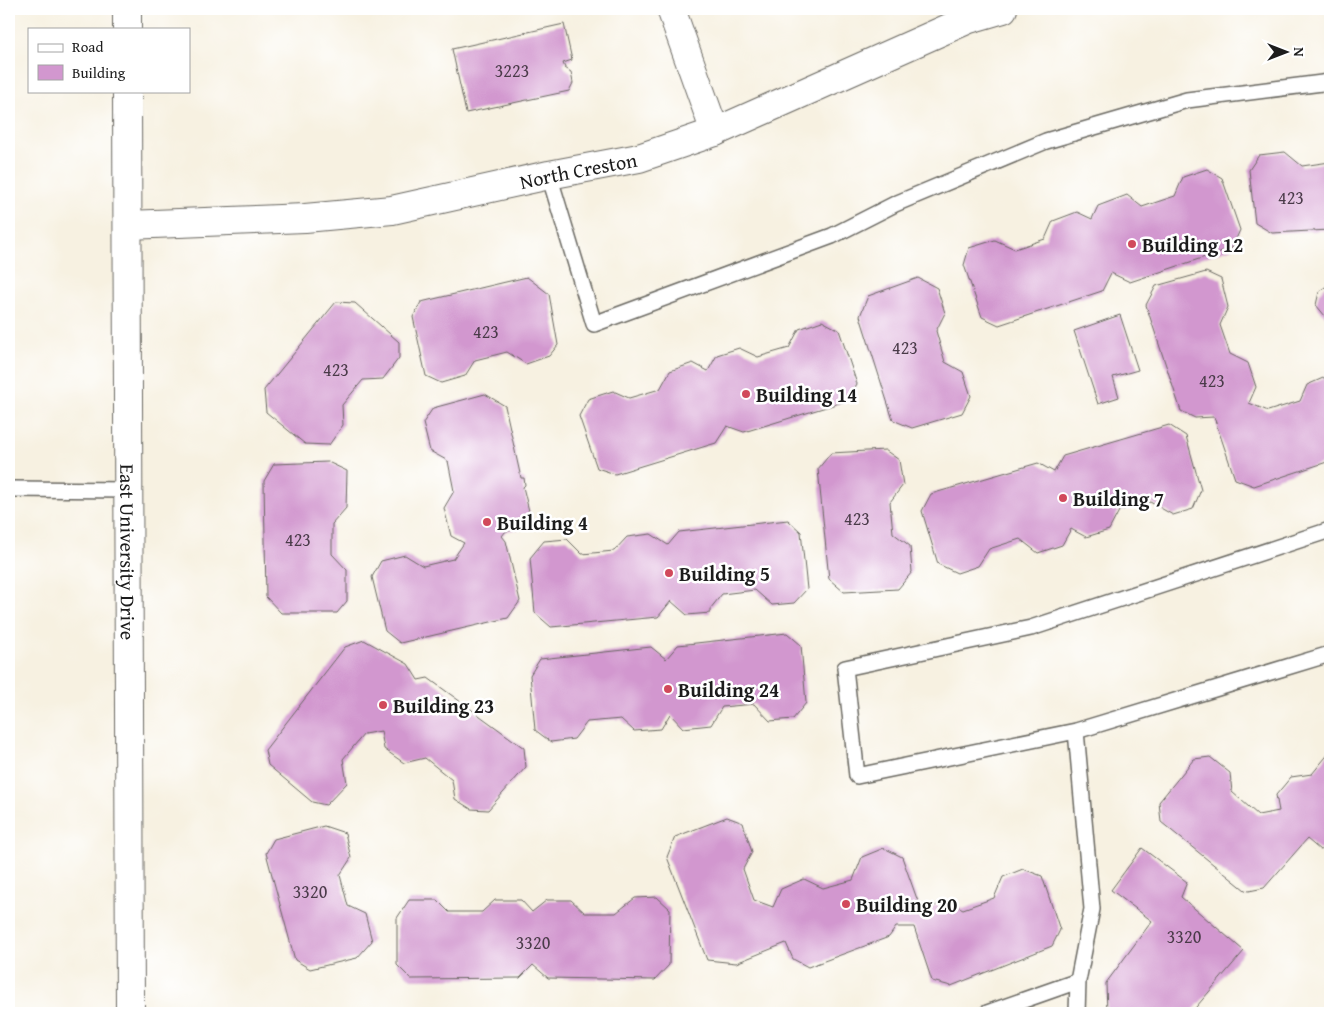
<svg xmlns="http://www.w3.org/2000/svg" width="1339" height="1022" viewBox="0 0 1339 1022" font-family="'Gentium Book Plus',serif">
  <rect width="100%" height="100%" fill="#fff"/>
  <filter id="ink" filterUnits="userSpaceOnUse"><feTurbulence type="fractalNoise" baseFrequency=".02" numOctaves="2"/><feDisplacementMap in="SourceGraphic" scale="10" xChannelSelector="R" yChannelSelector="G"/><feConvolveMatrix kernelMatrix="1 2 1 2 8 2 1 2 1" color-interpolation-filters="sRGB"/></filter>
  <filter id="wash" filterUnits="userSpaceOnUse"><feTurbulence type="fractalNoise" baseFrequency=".0096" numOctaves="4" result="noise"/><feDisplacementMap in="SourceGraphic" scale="20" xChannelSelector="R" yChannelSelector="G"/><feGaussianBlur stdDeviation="1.12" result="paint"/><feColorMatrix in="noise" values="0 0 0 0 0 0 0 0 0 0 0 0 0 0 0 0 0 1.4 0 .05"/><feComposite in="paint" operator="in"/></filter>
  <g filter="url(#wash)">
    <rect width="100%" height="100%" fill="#f7f1e1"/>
    <g id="blocks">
      <path fill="#d297cf" d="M564 24 572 60 563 63 565 68 571 72 573 83 569 91 466 113 452 49Z
        M1285 152 1302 166 1330 162V230L1272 233 1255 223 1249 170 1259 155Z
        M10 158 11 208H9V159Z
        M1207 169 1222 178 1240 230 1232 248 1130 282 1111 273 1102 291 999 325 982 317 964 265 969 248 995 240 1015 249 1045 239 1053 221 1077 212 1092 219 1098 206 1127 195 1142 207 1175 196 1183 177Z
        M1206 272 1221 279 1228 307 1220 325 1230 354 1248 363 1256 387 1249 403 1268 411 1300 401 1307 385 1330 375V461L1254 486 1235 479 1214 417 1195 418 1181 411 1146 305 1156 286Z
        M527 277 549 294 558 345 549 356 526 364 507 352 475 360 465 376 441 383 426 376 413 317 421 302Z
        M918 278 937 288 945 313 936 331 945 362 963 372 971 396 962 413 912 428 893 420 860 316 868 296Z
        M1330 283V322L1316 305 1319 292Z
        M336 302 355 303 399 342V358L383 379 363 380 342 405 343 425 329 445 305 444 266 412 264 390Z
        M1120 315 1138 370 1113 377 1119 397 1098 404 1074 331Z
        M822 321 839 330 857 384 846 401 744 432 727 426 716 443 615 474 597 468 579 416 588 399 613 391 629 398 660 389 670 371 693 363 708 371 717 355 739 348 758 357 789 348 799 329Z
        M485 394 505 406 521 478H524L525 485 523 487 530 515 521 529 506 531 502 536 506 541 520 601 508 618 400 643 385 631 372 577 381 561 405 555 423 566 453 559 464 543 451 536 444 508 454 491 448 461 430 451 423 423 433 408Z
        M1169 425 1186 436 1201 490 1193 509 1173 515 1150 502 1119 511 1109 530 1086 537 1071 529 1062 545 1038 553 1020 539 989 549 978 566 957 573 938 564 922 511 931 494 1038 463 1054 472 1063 456Z
        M885 450 899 460 903 485 890 502 893 533 910 546 912 572 898 589 844 592 829 579 818 469 831 453Z
        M328 462 347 471 346 508 332 524V554L347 570V601L337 613H281L266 597 264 481 274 464Z
        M788 520 801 532 807 589 794 603 772 605 755 590 722 594 710 609V613L687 615 671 601 658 617 551 627 535 613 530 558 544 541 567 539 582 554 614 551 627 537 651 534 668 545 679 532Z
        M787 633 801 645 806 703 793 719 770 721 754 704 722 707 711 725 683 728 670 714 661 729 634 731 621 719 587 722 574 739 551 742 535 730 530 675 540 659 651 647 666 659 678 645Z
        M364 640 408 664 418 680 428 678 524 748 526 767 488 810 471 809 455 799 452 780 425 758 404 763 384 749 381 731 364 734 343 759 347 783 326 805 312 802 268 765 265 750 345 647Z
        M1330 752V848L1320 850 1307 839 1264 888 1249 891 1245 890 1161 822 1159 802 1194 759 1210 757 1230 773 1232 792 1258 815 1279 811 1276 795 1291 777 1312 774Z
        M727 817 743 823 752 852 743 869 754 900 773 907 781 889 804 879 823 888 853 880 862 857 884 848 902 857 921 910 948 901 963 909 994 898 1003 877 1023 869 1042 876 1060 930 1052 946 951 986 932 981 914 927H896L889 937 808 967 793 959 786 943 736 963 707 960 667 857 675 837Z
        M324 826 345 833 351 858 340 875 348 906 365 914 372 941 357 958 310 969 295 960 266 853 274 839Z
        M1142 848 1187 882 1181 897 1244 951 1191 1013H1107L1106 983 1152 921 1111 890Z
        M657 897 670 909 669 965 655 980 548 978 533 965 520 978 411 979 397 965V918L409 900H437L449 912H482L495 900H521L532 912 547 900H571L585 913H616L635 898Z"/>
    </g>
  </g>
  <g filter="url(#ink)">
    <use href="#blocks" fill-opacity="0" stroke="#696761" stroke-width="1"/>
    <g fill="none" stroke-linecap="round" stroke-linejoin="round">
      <defs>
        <path id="lane" d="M549 175 594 324 832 236 895 204 1046 141 1187 100 1330 82
          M9 489 129 490
          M1330 530 1031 628 845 668 857 776 1076 731 1330 654
          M1076 731 1092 909 1078 981 1077 1013
          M987 1013 1078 981"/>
        <g id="street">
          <path d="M671 9 715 132"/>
          <path id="s1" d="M128 225 305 218 392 210 549 175 639 158 715 132 969 19 1003 9"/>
        </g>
        <g id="secondary">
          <path d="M127 9V29"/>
          <path id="s2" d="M127 91 130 1013"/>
        </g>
      </defs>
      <use href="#lane" stroke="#696761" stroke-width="18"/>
      <use href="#street" stroke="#696761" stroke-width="30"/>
      <use href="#secondary" stroke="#696761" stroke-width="30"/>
      <use href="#lane" stroke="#fff" stroke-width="15"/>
      <use href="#street" stroke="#fff" stroke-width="28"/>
      <use href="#secondary" stroke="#fff" stroke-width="28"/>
    </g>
  </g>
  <g fill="#d1495b" stroke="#fff" stroke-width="2">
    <circle cx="1132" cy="244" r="5"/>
    <circle cx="746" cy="394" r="5"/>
    <circle cx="1063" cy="498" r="5"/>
    <circle cx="487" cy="522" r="5"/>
    <circle cx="669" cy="573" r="5"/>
    <circle cx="668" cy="689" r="5"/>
    <circle cx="383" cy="705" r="5"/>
    <circle cx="846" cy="904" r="5"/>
  </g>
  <g text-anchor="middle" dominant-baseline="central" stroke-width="5" stroke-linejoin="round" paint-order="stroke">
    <g font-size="18" fill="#4a3b49">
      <text x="512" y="70">3223</text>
      <text x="1291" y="197">423</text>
      <text x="486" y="331">423</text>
      <text x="905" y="347">423</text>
      <text x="336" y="369">423</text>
      <text x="1212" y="380">423</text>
      <text x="857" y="518">423</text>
      <text x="298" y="539">423</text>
      <text x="310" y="891">3320</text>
      <text x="1184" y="936">3320</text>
      <text x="533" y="942">3320</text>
    </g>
    <g font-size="20" fill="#1c1c1c" stroke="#fff">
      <text stroke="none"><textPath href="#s1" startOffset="455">North Creston</textPath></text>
      <text stroke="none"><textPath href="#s2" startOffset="461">East University Drive</textPath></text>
    </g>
    <g font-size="20" font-weight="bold" fill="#1c1c1c" stroke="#fff" text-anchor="start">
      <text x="1142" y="244">Building 12</text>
      <text x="756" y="394">Building 14</text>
      <text x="1073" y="498">Building 7</text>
      <text x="497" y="522">Building 4</text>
      <text x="679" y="573">Building 5</text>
      <text x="678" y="689">Building 24</text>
      <text x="393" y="705">Building 23</text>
      <text x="856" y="904">Building 20</text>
    </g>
  </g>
  <rect width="1339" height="1022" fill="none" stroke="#fff" stroke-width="30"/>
  <rect x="28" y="28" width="162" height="65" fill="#ffffff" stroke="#a4a4a4"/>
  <rect x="38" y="44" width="25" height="8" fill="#ffffff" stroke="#a4a4a4"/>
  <text x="72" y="52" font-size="15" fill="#1c1c1c">Road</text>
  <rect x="38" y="65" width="25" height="15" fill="#d297cf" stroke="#a4a4a4"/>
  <text x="72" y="78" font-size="15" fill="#1c1c1c">Building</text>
  <g transform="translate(1286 52) rotate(90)" stroke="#ffffff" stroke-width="4" paint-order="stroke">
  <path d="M0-4L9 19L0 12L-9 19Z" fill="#1c1c1c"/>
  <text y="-8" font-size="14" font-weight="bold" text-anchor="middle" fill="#1c1c1c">N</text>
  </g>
</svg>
